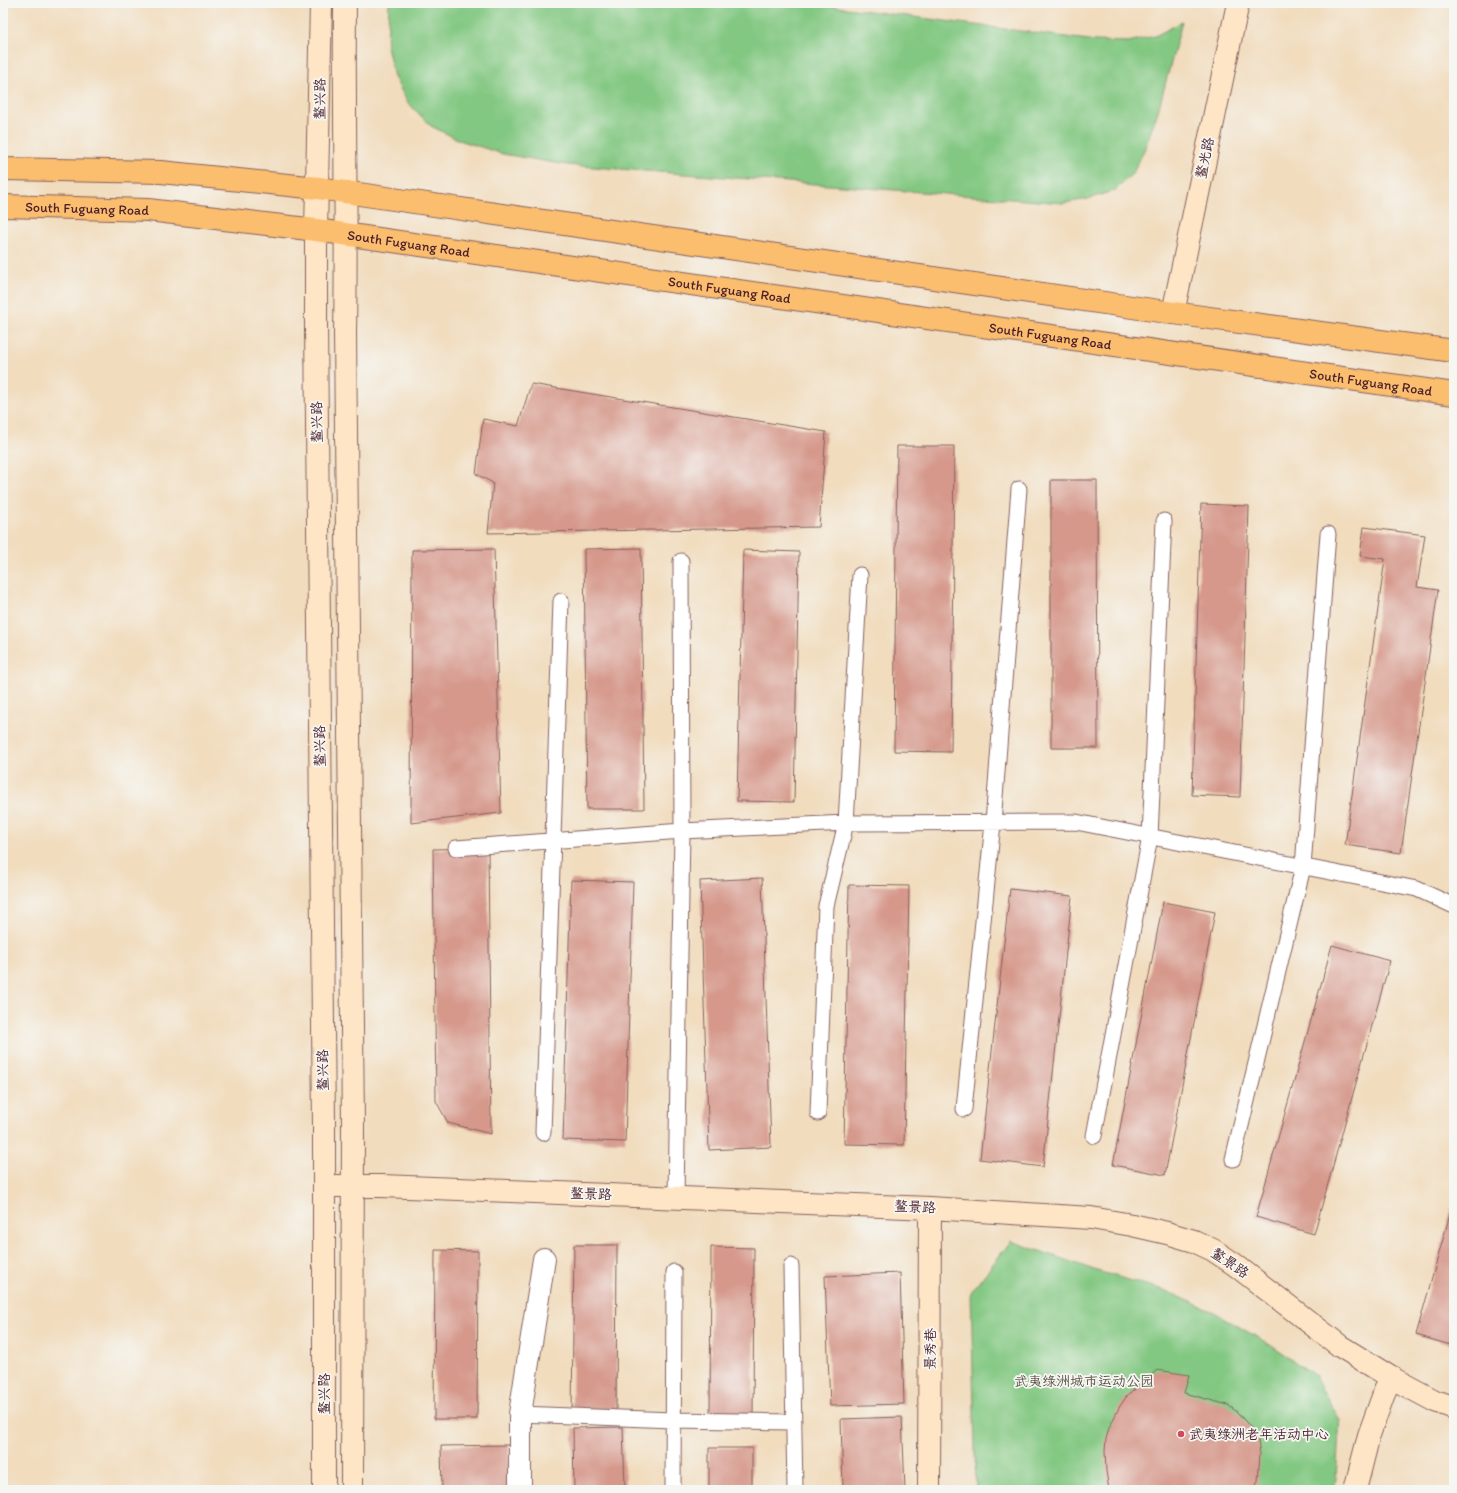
<svg xmlns="http://www.w3.org/2000/svg" width="1457" height="1493" viewBox="0 0 1457 1493" font-family="Itim,'LXGW WenKai TC',sans-serif">
  <rect width="100%" height="100%" fill="#f6f6f2"/>
  <filter id="ink" filterUnits="userSpaceOnUse"><feTurbulence type="fractalNoise" baseFrequency=".025" numOctaves="2"/><feDisplacementMap in="SourceGraphic" scale="8" xChannelSelector="R" yChannelSelector="G"/><feConvolveMatrix kernelMatrix="1 2 1 2 8 2 1 2 1" color-interpolation-filters="sRGB"/></filter>
  <filter id="wash" filterUnits="userSpaceOnUse"><feTurbulence type="fractalNoise" baseFrequency=".012" numOctaves="4" result="noise"/><feDisplacementMap in="SourceGraphic" scale="16" xChannelSelector="R" yChannelSelector="G"/><feGaussianBlur stdDeviation="0.9" result="paint"/><feColorMatrix in="noise" values="0 0 0 0 0 0 0 0 0 0 0 0 0 0 0 0 0 1.4 0 .05"/><feComposite in="paint" operator="in"/></filter>
  <g filter="url(#wash)">
    <rect width="100%" height="100%" fill="#f1dcbd"/>
    <path fill="#83c882" stroke="#667456" d="M389 3H809L1096 41 1128 42 1155 36 1182 22 1158 111 1145 148 1133 173 1116 190 1088 199 1064 203 567 165 503 154 459 140 431 126 408 103 394 77 387 46Z
      M1011 1241 1097 1271 1164 1290 1214 1312 1267 1343 1313 1374 1340 1420 1335 1490H976L971 1292Z"/>
    <g id="blocks">
      <path fill="#d6988b" d="M531 384 826 432 819 527 488 533 493 483 476 474 483 419 518 426Z
        M897 446H954L951 752 894 751Z
        M1051 480H1097L1098 748H1051Z
        M1201 504 1249 506 1240 797 1192 795Z
        M1364 527 1425 535 1417 587 1438 590 1401 853 1345 845 1385 559 1360 556Z
        M641 548 644 809H587L584 549Z
        M494 549 501 813 411 823 412 550Z
        M743 550 799 552 794 802 737 801Z
        M488 848 491 1134 448 1123 436 1101 433 849Z
        M762 878 771 1147 709 1150 700 881Z
        M571 880 633 882 625 1142 563 1140Z
        M849 885 909 886 904 1145 844 1144Z
        M1010 889 1072 896 1043 1167 980 1159Z
        M1163 902 1215 912 1165 1175 1113 1165Z
        M1332 945 1390 961 1314 1234 1256 1217Z
        M1454 1200V1346L1416 1335Z
        M574 1245H617L616 1414H572Z
        M711 1247 754 1248 753 1416 710 1417Z
        M435 1250 478 1251 477 1419H434Z
        M900 1273 904 1404 830 1406 825 1276Z
        M1157 1370 1189 1375 1184 1393 1228 1405 1237 1412 1253 1430 1258 1441 1260 1454 1258 1481 1254 1490H1109L1106 1471 1105 1451 1106 1439 1109 1428 1120 1406 1127 1396Z
        M902 1417 905 1490H843L841 1419Z
        M623 1427 625 1490H574L573 1428Z
        M509 1445V1490H442L441 1446Z
        M709 1448H752V1490H709Z"/>
    </g>
  </g>
  <g filter="url(#ink)">
    <use href="#blocks" fill-opacity="0" stroke="#84615e" stroke-width="1"/>
    <g fill="none" stroke-linecap="round" stroke-linejoin="round">
      <defs>
        <path id="lane" d="M456 848 682 831 846 823 1076 822 1417 889 1454 906
          M964 1109 993 823 1019 489
          M818 1113 826 906 846 823 860 575
          M543 1133 561 601
          M1094 1136 1150 837 1164 521
          M1233 1159 1303 867 1328 534
          M676 1198 682 831 681 561
          M791 1266 795 1490
          M520 1414 672 1420 794 1422
          M673 1490 674 1272"/>
        <path id="street" d="M520 1490V1414L544 1259"/>
        <path id="secondary" d="M321 3 316 230V325L324 1125V1490
          M345 3C344 113 347 222 345 332L353 1125 352 1490
          M1173 313 1238 3
          M337 1186H382L930 1208 1091 1218 1132 1225 1167 1233 1194 1241 1213 1250 1234 1264 1340 1346 1390 1377 1435 1401 1454 1408
          M929 1490 930 1208
          M1355 1490 1369 1435 1390 1377"/>
        <g id="primary">
          <path d="M3 169 161 172 318 188 1173 313 1454 351"/>
          <path id="s1" d="M3 206 148 210 316 230 1454 394"/>
        </g>
      </defs>
      <use href="#lane" stroke="#84615e" stroke-width="17"/>
      <use href="#street" stroke="#84615e" stroke-width="24"/>
      <use href="#secondary" stroke="#84615e" stroke-width="24"/>
      <use href="#primary" stroke="#84615e" stroke-width="24"/>
      <use href="#lane" stroke="#fff" stroke-width="15"/>
      <use href="#street" stroke="#fff" stroke-width="22"/>
      <use href="#secondary" stroke="#fde5c5" stroke-width="22"/>
      <use href="#primary" stroke="#fbbd6e" stroke-width="22"/>
    </g>
  </g>
  <circle fill="#d1495b" stroke="#f6f6f2" stroke-width="1.5" cx="1181" cy="1434" r="4"/>
  <g text-anchor="middle" dominant-baseline="central" stroke-width="3.5" stroke-linejoin="round" paint-order="stroke">
    <g font-size="14" fill="#4a1f2b" stroke="#f6f6f2">
      <text transform="translate(320 99) rotate(-89)">鳌兴路</text>
      <text transform="translate(1205 158) rotate(-78)">鳌光路</text>
      <text stroke="none"><textPath href="#s1" startOffset="84">South Fuguang Road</textPath></text>
      <text stroke="none"><textPath href="#s1" startOffset="408">South Fuguang Road</textPath></text>
      <text stroke="none"><textPath href="#s1" startOffset="732">South Fuguang Road</textPath></text>
      <text stroke="none"><textPath href="#s1" startOffset="1056">South Fuguang Road</textPath></text>
      <text stroke="none"><textPath href="#s1" startOffset="1380">South Fuguang Road</textPath></text>
      <text transform="translate(317 422) rotate(-91)">鳌兴路</text>
      <text transform="translate(320 746) rotate(-91)">鳌兴路</text>
      <text transform="translate(323 1070) rotate(-91)">鳌兴路</text>
      <text transform="translate(591 1194) rotate(2)">鳌景路</text>
      <text transform="translate(915 1207) rotate(3)">鳌景路</text>
      <text transform="translate(1230 1263) rotate(34)">鳌景路</text>
      <text transform="translate(930 1349) rotate(-90)">景秀巷</text>
      <text transform="translate(324 1394) rotate(-90)">鳌兴路</text>
    </g>
    <g font-size="14" fill="#5b5245" stroke="#f6f6f2">
      <text x="1084" y="1381">武夷绿洲城市运动公园</text>
    </g>
    <g font-size="14" fill="#4a1f2b" stroke="#f6f6f2" text-anchor="start">
      <text x="1189" y="1434">武夷绿洲老年活动中心</text>
    </g>
  </g>
  <rect width="1457" height="1493" fill="none" stroke="#f6f6f2" stroke-width="16"/>
</svg>
